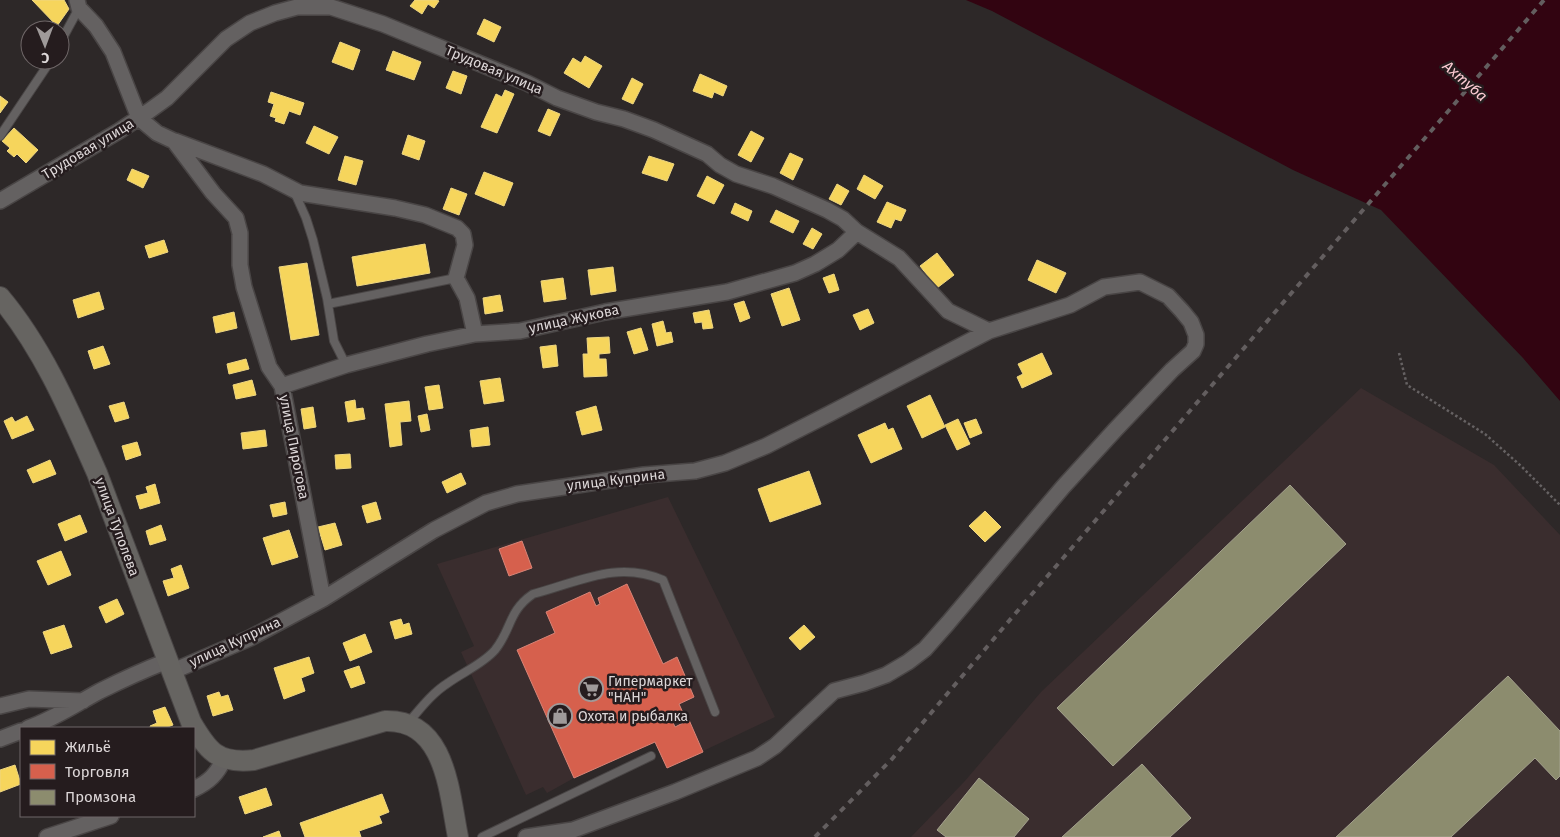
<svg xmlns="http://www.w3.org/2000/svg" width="1560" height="837" viewBox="0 0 1560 837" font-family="'Fira Sans',sans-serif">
  <rect width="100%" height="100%" fill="#2d2828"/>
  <path fill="#3a2d2e" d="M1361 388 1494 465 1560 535V837H911L964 782 1041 692Z
    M668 497 775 717 667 768 655 742 574 778 547 793 543 787 526 795 461 652 474 646 437 564Z"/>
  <path fill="#320411" d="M966 0H1560V401L1523 358 1381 210 1293 170 992 11Z"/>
  <path fill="#f6d55c" stroke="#eed681" d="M32 0H64L69 9 57 26Z
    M415 0H437L439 1 434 8 428 4 422 14 410 6Z
    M484 19 501 27 494 42 477 34Z
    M340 42 360 50 353 70 332 62Z
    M393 51 421 62 414 80 386 70Z
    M585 56 602 66 589 88 564 73 573 58 581 63Z
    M453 71 467 76 461 94 446 88Z
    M700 74 727 86 723 96 714 92 712 98 693 91Z
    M632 78 643 84 633 104 622 99Z
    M505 90 514 94 497 133 481 127 496 94 502 97Z
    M271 92 304 103 300 115 289 111 284 124 275 121 276 118 270 116 274 104 268 102Z
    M0 96 8 102 0 113Z
    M548 109 560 114 550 136 538 131Z
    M314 126 338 137 329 154 306 143Z
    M14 128 38 150 26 163 17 154 14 157 7 151 10 148 2 141Z
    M751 131 764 138 751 162 738 155Z
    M408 135 425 141 419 160 402 154Z
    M790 153 803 159 793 180 780 173Z
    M345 156 363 161 356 185 338 180Z
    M649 156 674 164 667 181 642 173Z
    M132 169 149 176 143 188 127 180Z
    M484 172 513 183 504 206 475 194Z
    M864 175 883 186 875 199 857 189Z
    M707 176 724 185 714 204 697 196Z
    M837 184 849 191 841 205 829 199Z
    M451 188 467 194 459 215 443 209Z
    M887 202 906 210 901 221 895 219 891 228 877 222Z
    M735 203 752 211 748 221 731 213Z
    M776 210 799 221 793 233 770 222Z
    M812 228 822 234 813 249 803 244Z
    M164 240 168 252 149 258 145 246Z
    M425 244 430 273 357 286 352 257Z
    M937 253 954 275 937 288 920 266Z
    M1037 260 1066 273 1056 293 1028 280Z
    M307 263 319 335 291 340 279 267Z
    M613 267 616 291 591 295 588 270Z
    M834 274 839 290 829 293 823 278Z
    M563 278 566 299 544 302 541 281Z
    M789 288 800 320 782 326 771 294Z
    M99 292 104 309 78 318 73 300Z
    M500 295 503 311 485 314 483 298Z
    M744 301 750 318 740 322 734 304Z
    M868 309 874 323 860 330 853 315Z
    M709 310 713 328 703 329 702 322 695 323 693 313Z
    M234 312 237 328 216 333 213 317Z
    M663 321 666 333 671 332 673 342 657 346 652 324Z
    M641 328 648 350 634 354 627 332Z
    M609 337 610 353 599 354V359H606L607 376 584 377 583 354H588L587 338Z
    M556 345 558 366 543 368 540 347Z
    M103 346 110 364 94 369 88 351Z
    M1042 353 1052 374 1022 388 1017 377 1023 374 1018 364Z
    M246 359 249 369 229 374 227 364Z
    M500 378 504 401 484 404 480 381Z
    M252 380 256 395 236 399 233 385Z
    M439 385 443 408 429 410 425 387Z
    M930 395 945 427 922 438 907 406Z
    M355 400 356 409 363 408 365 419 348 422 345 402Z
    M409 401 411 421 400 422 402 445 390 447 385 404Z
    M124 402 129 418 115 422 109 406Z
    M596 406 602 430 582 435 576 412Z
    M313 407 316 427 304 429 301 409Z
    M427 414 430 430 421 432 418 416Z
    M27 416 34 430 12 439 4 421 12 417 15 422Z
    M958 419 970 444 957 450 945 425Z
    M976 419 982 433 970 438 964 423Z
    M885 423 888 430 893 428 902 449 871 463 858 435Z
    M488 427 490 445 472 447 470 430Z
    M265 430 267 446 243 449 241 433Z
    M137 442 141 455 126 460 122 446Z
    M350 454 351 468 336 469 335 455Z
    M50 460 56 474 33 483 27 470Z
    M809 471 821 504 770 522 758 489Z
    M461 473 466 484 447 493 442 482Z
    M155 484 160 503 140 509 136 496 148 493 146 487Z
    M285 502 287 514 273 517 270 505Z
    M376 502 381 519 367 523 362 506Z
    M985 511 1001 527 985 542 969 526Z
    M80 515 87 532 65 541 58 524Z
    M335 523 342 545 325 550 318 527Z
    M161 525 166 540 150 545 146 531Z
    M289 530 298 557 272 565 263 538Z
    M61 551 71 575 48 585 37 561Z
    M181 565 189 588 168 596 163 581 174 578 171 569Z
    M117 599 124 614 106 623 99 607Z
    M401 619 403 625 409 623 412 634 395 639 390 622Z
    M64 625 72 647 51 654 43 632Z
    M804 625 815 637 800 650 789 638Z
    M365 634 372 652 350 661 343 643Z
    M309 657 314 673 301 678 305 691 284 699 274 668Z
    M359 666 365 683 351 688 344 671Z
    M219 692 221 697 228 695 233 710 213 716 207 696Z
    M165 707 173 725 165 728H151L150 726 157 723 153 711Z
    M15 765 21 784 0 792V770Z
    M266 788 272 805 245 814 239 797Z
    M382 794 389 812 379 816 382 823 359 831 361 837H305L300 823Z
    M279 831 281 837H263Z"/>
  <path fill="#d6604d" stroke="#d88477" d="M522 541 532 568 509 576 499 549Z
    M627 584 663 664 677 657 694 697 679 704 684 715 672 720 675 727 689 720 703 752 667 768 655 742 574 778 517 650 555 633 546 612 590 592 596 606 600 604 598 598Z"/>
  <path fill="#8c8c6e" stroke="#a4a28e" d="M1290 485 1346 544 1113 766 1057 708Z
    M1508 676 1560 731V776L1556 780 1535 758 1451 837H1336Z
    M1142 764 1191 818 1170 837H1062Z
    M979 778 1029 819 1014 837H946L937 830Z"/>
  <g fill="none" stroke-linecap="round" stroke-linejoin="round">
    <defs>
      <path id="service" d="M60 43 79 8
        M0 136 51 60
        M294 191 306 218 313 240 327 298 334 341 346 365
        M328 304 456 278
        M408 723C420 709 432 693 448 683 463 672 483 664 495 650 512 629 508 611 533 594 579 582 617 560 663 580L715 712
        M482 837 651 756"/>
      <path id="minor" d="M77 0 79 8 96 26 113 52 139 118 157 133 174 141 213 193 236 218 240 233V265L244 287 269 367 282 386 323 599
        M175 141 263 174 300 193 395 208 425 215 457 228 463 234 465 245 456 278 467 298 475 334
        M0 201 119 131 149 111 167 98 226 39 250 23 275 13 297 7H331L383 24 527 83 557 98 596 112 624 119 654 130 707 154 720 165 736 174 773 186 827 210 843 219 857 232 899 258 948 311 989 331
        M282 386 346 365 427 344 475 334 520 331 605 312 727 292 795 273 815 264 838 250 857 232
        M171 672 250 638 323 599 434 530 486 503 517 494 644 475 695 471 725 463 766 446 829 414 989 331 1070 305 1104 287 1140 282 1168 296 1182 311 1191 322 1196 335V344L1193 351 1172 370 1115 430 1063 487 948 623 925 649 908 662 886 675 864 683 834 691 775 746 757 758 675 792 573 830 526 837
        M0 706 29 699 83 701
        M28 728C54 719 76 704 100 691 122 680 144 670 167 661
        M0 739 21 731
        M194 789C209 782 217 774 224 759
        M47 837 111 816"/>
      <path id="secondary" d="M0 297C43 348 70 412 97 473L191 722C208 751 217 764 254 760L385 721C446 719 449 792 458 837"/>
    </defs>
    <use href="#service" stroke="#494545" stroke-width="10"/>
    <use href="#minor" stroke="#494545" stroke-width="18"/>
    <use href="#secondary" stroke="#494545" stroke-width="22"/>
    <path stroke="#666263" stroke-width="2.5" stroke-dasharray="2.5 2.5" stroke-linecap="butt" d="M1399 353 1407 385 1485 434 1521 466 1560 505"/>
    <use href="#service" stroke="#646161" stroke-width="8"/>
    <use href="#minor" stroke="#646161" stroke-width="15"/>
    <use href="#secondary" stroke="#666461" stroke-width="20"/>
    <path stroke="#635e5f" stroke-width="4" stroke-dasharray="6 6" stroke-linecap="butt" d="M815 837 892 759 1020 608 1544 0"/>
  </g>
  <defs>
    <symbol id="supermarket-ring" viewBox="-11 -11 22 22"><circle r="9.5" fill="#251c1e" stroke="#9f9a9a" stroke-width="1.5"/><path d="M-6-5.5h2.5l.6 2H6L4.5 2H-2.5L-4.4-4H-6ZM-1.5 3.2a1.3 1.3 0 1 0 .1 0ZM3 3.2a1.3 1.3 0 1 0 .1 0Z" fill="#9f9a9a"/></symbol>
    <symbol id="shop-ring" viewBox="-11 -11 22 22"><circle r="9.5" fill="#251c1e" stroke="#9f9a9a" stroke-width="1.5"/><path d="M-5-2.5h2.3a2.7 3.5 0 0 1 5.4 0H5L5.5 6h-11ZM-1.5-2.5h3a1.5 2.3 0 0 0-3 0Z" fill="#9f9a9a"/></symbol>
  </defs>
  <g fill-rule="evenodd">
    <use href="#supermarket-ring" x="577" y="675" width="28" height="28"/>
    <use href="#shop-ring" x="546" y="702" width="28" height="28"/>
  </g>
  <g text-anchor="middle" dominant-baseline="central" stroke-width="5" stroke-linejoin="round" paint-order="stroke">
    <g font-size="14" fill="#ddd7d8" stroke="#251c1e">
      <text transform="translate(494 70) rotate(23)">Трудовая улица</text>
      <text transform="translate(88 149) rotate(-31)">Трудовая улица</text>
      <text transform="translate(574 319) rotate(-12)">улица Жукова</text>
      <text transform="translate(294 447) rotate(79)">улица Пирогова</text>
      <text transform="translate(616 480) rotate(-7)">улица Куприна</text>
      <text transform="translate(117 527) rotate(70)">улица Туполева</text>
      <text transform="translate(235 642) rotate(-25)">улица Куприна</text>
    </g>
    <g font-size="14" fill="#ddd7d8" stroke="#251c1e" text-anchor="start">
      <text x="608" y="681">Гипермаркет<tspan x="608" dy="16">"НАН"</tspan></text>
      <text x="578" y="716">Охота и рыбалка</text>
    </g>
    <g font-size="15" font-style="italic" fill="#fdccd4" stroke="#251c1e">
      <text transform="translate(1465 81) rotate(41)">Ахтуба</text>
    </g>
  </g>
  <rect x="20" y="727" width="175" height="90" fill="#251c1e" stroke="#6f6768"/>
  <rect x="30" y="740" width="25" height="15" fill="#f6d55c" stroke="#6f6768"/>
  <text x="65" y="752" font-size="15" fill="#ddd7d8">Жильё</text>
  <rect x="30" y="764" width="25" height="15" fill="#d6604d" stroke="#6f6768"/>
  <text x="65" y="777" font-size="15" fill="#ddd7d8">Торговля</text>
  <rect x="30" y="790" width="25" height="15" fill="#8c8c6e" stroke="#6f6768"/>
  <text x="65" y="802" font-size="15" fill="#ddd7d8">Промзона</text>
  <g transform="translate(45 45) rotate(179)"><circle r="24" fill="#251c1e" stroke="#6f6768"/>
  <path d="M0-4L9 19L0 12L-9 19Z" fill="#9f9a9a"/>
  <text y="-8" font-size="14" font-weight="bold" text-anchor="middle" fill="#ddd7d8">С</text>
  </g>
</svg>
